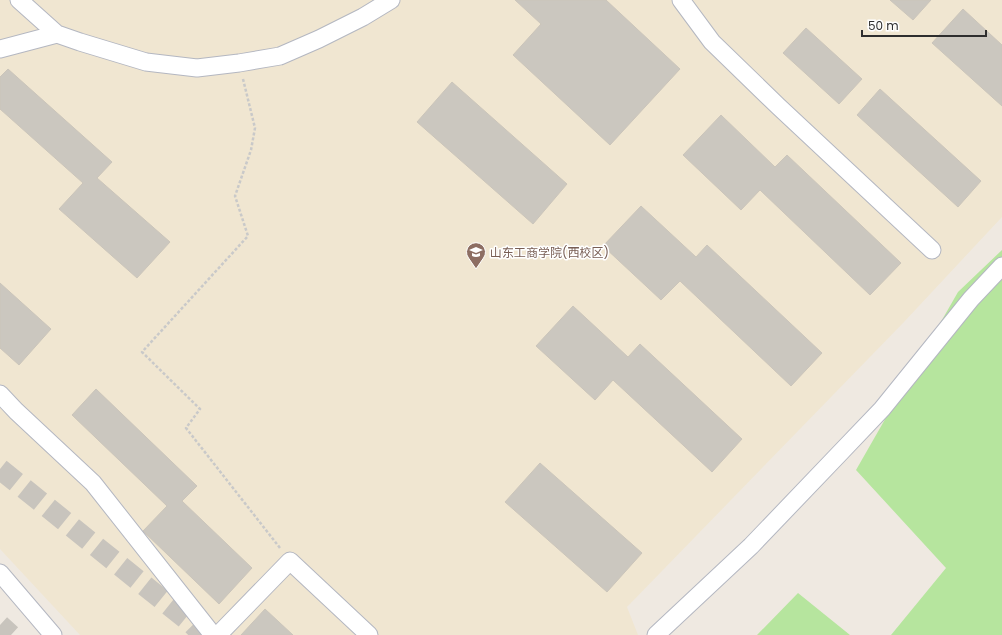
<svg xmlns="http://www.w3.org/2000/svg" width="1002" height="635" viewBox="0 0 1002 635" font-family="Poppins,'Noto Sans SC',sans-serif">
  <rect width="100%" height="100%" fill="#efe9e1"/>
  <path fill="#f0e6d1" d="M0 0H1002V217L904 322 627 607 638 635H80L0 549Z"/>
  <path fill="#b6e59e" d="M1002 250V635H891L946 568 856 470 958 292Z
    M798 593 850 635H757Z"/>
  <path fill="#cbc7bf" stroke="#cbc5ba" d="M515 0H606L680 69 610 145 513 55 541 24Z
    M890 0H931L913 20Z
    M963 9 1002 45V106L932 43Z
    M806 28 862 79 839 104 783 53Z
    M8 69 112 162 97 178 170 242 137 278 59 209 83 183 0 109V77Z
    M452 82 567 184 533 224 417 122Z
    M880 89 981 181 958 207 857 115Z
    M721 115 775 167 787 155 901 263 870 295 760 190 741 210 683 155Z
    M641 206 696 257 707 245 822 353 791 386 680 281 661 300 603 246Z
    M0 283 51 329 19 365 0 348Z
    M573 306 628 357 640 344 742 439 712 472 613 380 595 400 536 346Z
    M96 389 197 486 182 501 252 568 219 604 143 531 167 506 72 415Z
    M540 463 642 553 607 592 505 502Z
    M265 609 293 635H241Z"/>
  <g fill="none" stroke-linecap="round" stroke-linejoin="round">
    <path stroke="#c8c4bd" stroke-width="21" stroke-dasharray="21 10" stroke-linecap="butt" d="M0 469 191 623 203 635
      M0 625 11 635"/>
    <defs>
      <path id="minor" d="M19 0 57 34 80 42 146 62 197 68 239 63 280 56 319 39 363 17 391 0
        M681 0 712 42 778 106 932 250
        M0 49 57 34
        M0 394 16 411 93 483 213 635
        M0 573 53 635
        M218 635 290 561 369 635
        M656 635 751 546 840 453 882 409 971 299 1002 266"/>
    </defs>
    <use href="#minor" stroke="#b4b7c1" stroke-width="19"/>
    <path stroke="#c9c9c9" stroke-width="2.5" stroke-dasharray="3 2" stroke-linecap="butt" d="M243 79 255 128 251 150 235 196 248 236 142 352 200 409 186 428 280 548"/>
    <use href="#minor" stroke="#fff" stroke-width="17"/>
  </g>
  <defs>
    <symbol id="university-pin" viewBox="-11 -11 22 30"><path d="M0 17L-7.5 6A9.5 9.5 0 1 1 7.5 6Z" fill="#8d6e63" stroke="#fff"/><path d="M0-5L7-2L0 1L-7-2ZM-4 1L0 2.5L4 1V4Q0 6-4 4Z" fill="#fff"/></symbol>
  </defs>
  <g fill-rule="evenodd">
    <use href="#university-pin" x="465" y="241" width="22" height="30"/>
  </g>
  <g text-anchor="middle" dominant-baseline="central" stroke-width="3" stroke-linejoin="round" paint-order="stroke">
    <g font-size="12" fill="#785e54" stroke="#fff" text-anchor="start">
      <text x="490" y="252">山东工商学院(西校区)</text>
    </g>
  </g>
  <path d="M862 30v6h124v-6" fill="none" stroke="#2e2e2e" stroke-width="2"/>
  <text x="868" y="30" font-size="12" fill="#2e2e2e" stroke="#ffffff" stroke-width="3" paint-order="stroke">50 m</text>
</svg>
